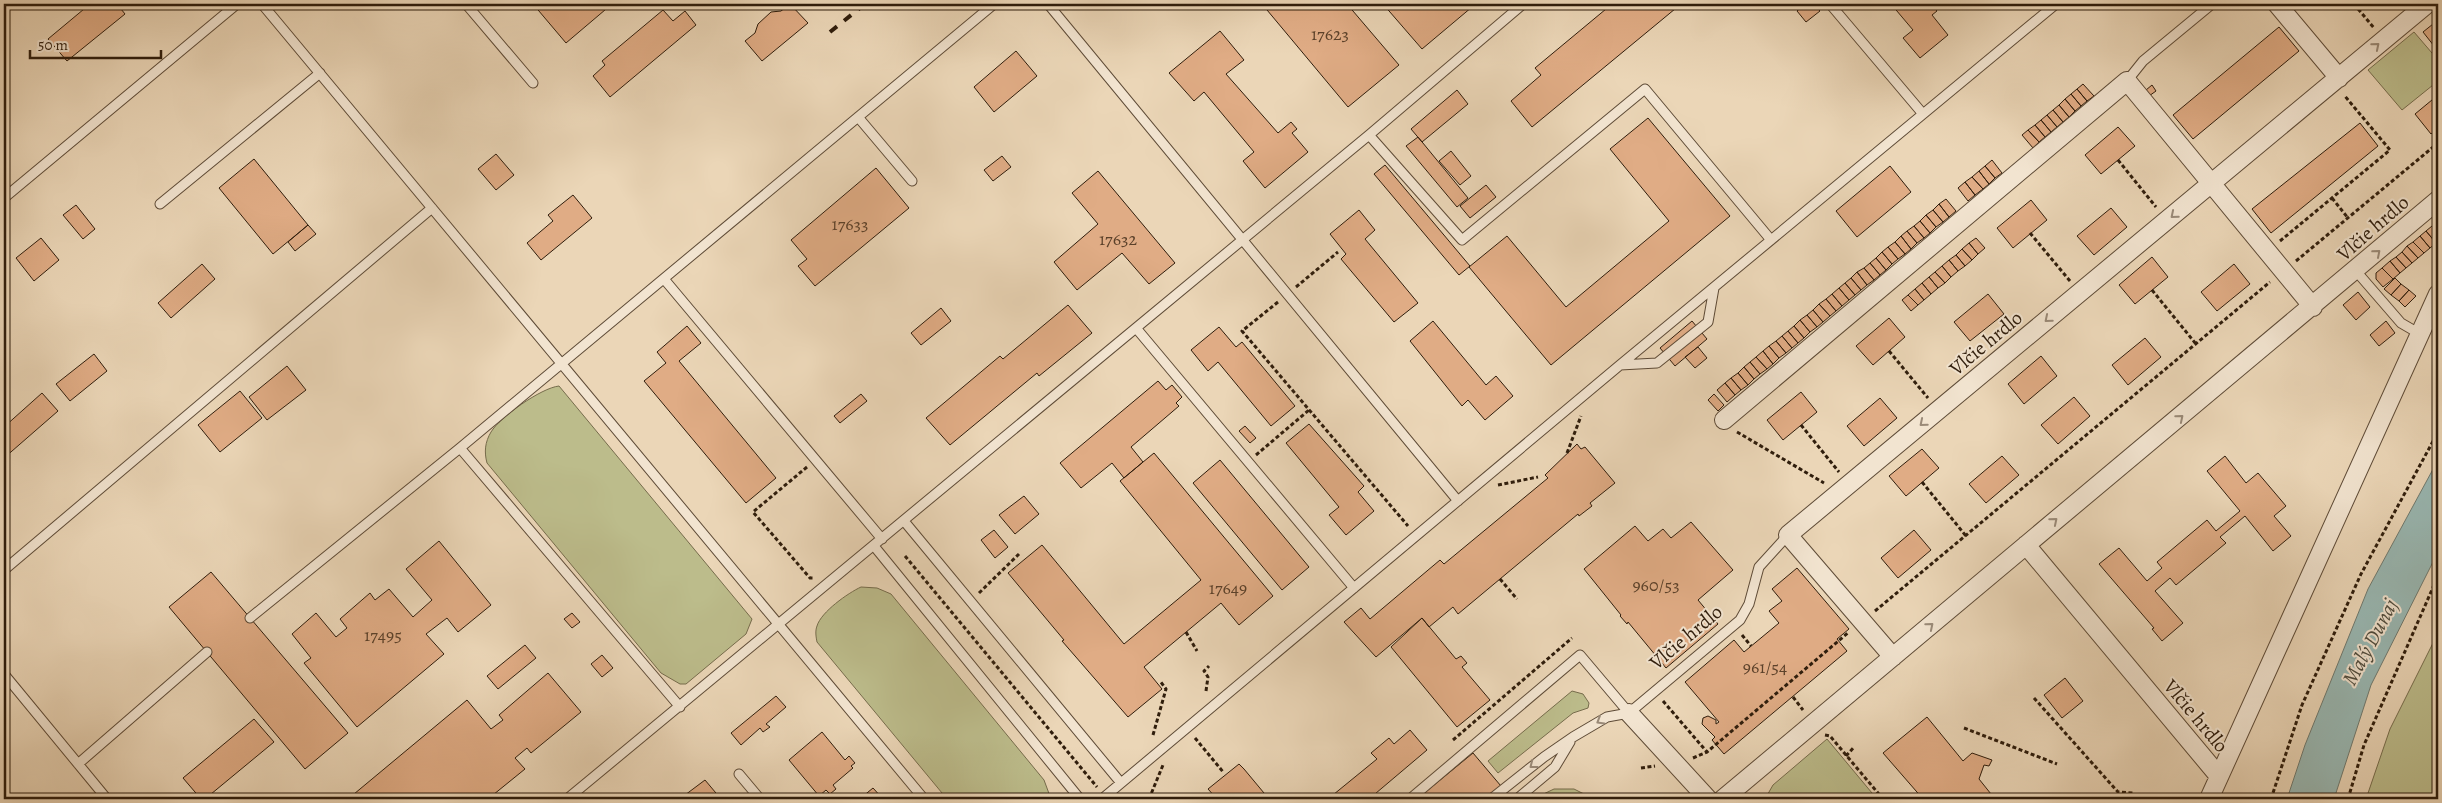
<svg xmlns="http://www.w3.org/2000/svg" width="2442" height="803" viewBox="0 0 2442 803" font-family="Alegreya,serif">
  <rect width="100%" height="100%" fill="#ebd6b7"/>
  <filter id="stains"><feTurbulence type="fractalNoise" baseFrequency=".004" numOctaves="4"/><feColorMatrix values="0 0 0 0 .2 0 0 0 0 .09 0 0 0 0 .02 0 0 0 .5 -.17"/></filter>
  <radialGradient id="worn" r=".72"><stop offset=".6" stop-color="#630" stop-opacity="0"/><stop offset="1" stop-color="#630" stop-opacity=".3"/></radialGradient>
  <path fill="#bcbc8b" stroke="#766c4c" d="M2414 32 2438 60V81L2402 110 2368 70Z
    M559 386 752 619 746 634 686 684H680L661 673 487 463C484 452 485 442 491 432 500 417 541 388 559 386Z
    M861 587 877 588 891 594 1044 780 1051 799H947L817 642C816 637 815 631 817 626 821 612 848 593 861 587Z
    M2438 633V799H2366L2390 729Z
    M1572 691 1583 694 1589 703 1588 708 1573 713 1498 773 1488 761Z
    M1827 739 1877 799H1765L1773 785Z
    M1554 789H1574L1594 799H1533Z"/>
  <path fill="#99b8b3" stroke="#6f7a70" d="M2438 460V552L2371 685 2334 799H2287L2305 745 2368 589Z"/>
  <path fill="#e0ac85" stroke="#2f1d0c" d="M90 4H117L125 14 67 61 48 39Z
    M533 4H612L566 43Z
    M790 4 808 23 762 61 745 41 755 33 758 24 771 12 781 11Z
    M1262 4H1347L1399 65 1348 107Z
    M1383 4H1469L1472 7 1422 49Z
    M1612 4H1681L1532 127 1511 101 1541 75 1535 68Z
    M1805 4H1813L1820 11 1806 22 1797 11Z
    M1891 4H1931L1937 11 1932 15 1948 35 1920 58 1903 38 1913 30Z
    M663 10 673 21 685 11 696 25 610 97 593 76 605 65 602 61Z
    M2438 20V51L2423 32Z
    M2279 27 2299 51 2193 139 2173 115Z
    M1220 31 1244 60 1226 74 1278 133 1291 122 1297 129 1292 133 1308 152 1265 188 1243 161 1254 152 1204 92 1194 101 1169 73Z
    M1016 51 1037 76 994 112 974 87Z
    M2083 84 2094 96 2087 101 2077 89Z
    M2152 85 2156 91 2149 96 2146 90Z
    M2077 89 2087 101 2081 106 2071 94Z
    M1457 90 1468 104 1422 142 1411 129Z
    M2071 94 2081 106 2075 111 2065 99Z
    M2438 95V128L2431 134 2415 114Z
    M2065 99 2075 111 2069 117 2059 105Z
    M2059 105 2069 117 2063 122 2053 110Z
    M2053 110 2063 122 2057 127 2047 115Z
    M2047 115 2057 127 2051 132 2041 120Z
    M1648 118 1730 216 1551 365 1469 267 1507 236 1566 307 1669 221 1610 149Z
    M2041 120 2051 132 2045 137 2035 125Z
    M2360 123 2378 146 2271 233 2252 209Z
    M2035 125 2045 137 2039 142 2028 130Z
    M2118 127 2135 146 2101 174 2085 155Z
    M2028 130 2039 142 2033 148 2022 135Z
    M1418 137 1468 198 1457 207 1406 146Z
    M1451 151 1471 176 1460 185 1439 161Z
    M496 154 514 175 496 190 478 169Z
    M1002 156 1011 167 993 181 984 170Z
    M254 159 308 225 273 254 219 188Z
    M1992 160 2002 173 1995 178 1985 166Z
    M1385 165 1470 266 1459 275 1374 174Z
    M1890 166 1911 192 1857 237 1836 211Z
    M1985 166 1995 178 1989 184 1979 171Z
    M876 168 909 208 815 286 798 266 807 259 791 240Z
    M1098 171 1175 263 1149 284 1122 253 1077 290 1054 262 1098 224 1072 193Z
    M1979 171 1989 184 1983 189 1972 177Z
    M1972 177 1983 189 1975 195 1965 182Z
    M1965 182 1975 195 1968 201 1958 188Z
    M1486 185 1496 197 1470 218 1460 206Z
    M573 195 592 218 541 260 527 243 553 221 548 215Z
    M1946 199 1956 211 1949 217 1939 204Z
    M2031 200 2047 220 2013 248 1997 228Z
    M1939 204 1949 217 1943 222 1933 210Z
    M76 205 95 229 83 239 63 215Z
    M2111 208 2127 227 2094 255 2077 236Z
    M1359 210 1375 230 1365 239 1418 303 1394 322 1341 259 1346 254 1330 234Z
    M1933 210 1943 222 1936 227 1926 215Z
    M1926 215 1936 227 1930 233 1920 221Z
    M1920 221 1930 233 1924 238 1914 226Z
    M2438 221V234L2432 226Z
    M308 225 316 234 295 251 288 242Z
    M1914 226 1924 238 1917 243 1907 231Z
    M2432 226 2438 234V241L2436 243 2426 231Z
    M1907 231 1917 243 1911 249 1901 236Z
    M2426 231 2436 243 2430 248 2420 236Z
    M1901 236 1911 249 1905 254 1895 242Z
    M2420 236 2430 248 2424 253 2413 242Z
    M41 238 59 260 34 281 16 258Z
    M1976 238 1985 248 1978 254 1969 243Z
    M1895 242 1905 254 1898 259 1888 247Z
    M2413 242 2424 253 2418 258 2407 246Z
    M1969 243 1978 254 1972 260 1962 249Z
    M2407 246 2418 258 2412 263 2402 252Z
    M1888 247 1898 259 1892 264 1882 252Z
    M1962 249 1972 260 1965 266 1956 255Z
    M1882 252 1892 264 1886 270 1876 258Z
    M2402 252 2412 263 2406 268 2396 257Z
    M1956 255 1965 266 1958 271 1949 260Z
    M2152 257 2168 277 2135 304 2119 285Z
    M2396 257 2406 268 2400 273 2390 261Z
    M1876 258 1886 270 1880 275 1870 263Z
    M1949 260 1958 271 1951 277 1942 266Z
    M2390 261 2400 273 2393 279 2382 268Z
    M1870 263 1880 275 1874 280 1864 268Z
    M202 264 215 279 171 318 158 303Z
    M2234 264 2250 284 2217 311 2201 292Z
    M1942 266 1951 277 1945 283 1935 272Z
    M1864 268 1874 280 1867 285 1857 272Z
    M2382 268 2393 279 2383 287 2376 279V273Z
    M1857 272 1867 285 1861 290 1851 278Z
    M1935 272 1945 283 1938 288 1929 277Z
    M1929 277 1938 288 1931 294 1922 283Z
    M1851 278 1861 290 1855 295 1845 283Z
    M2395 278 2401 284 2391 295 2384 289Z
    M1845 283 1855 295 1849 300 1839 288Z
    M1922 283 1931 294 1924 300 1915 289Z
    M2401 284 2409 290 2399 301 2391 295Z
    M1839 288 1849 300 1842 306 1832 294Z
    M1915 289 1924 300 1918 305 1908 295Z
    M2409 290 2416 296 2405 307 2399 301Z
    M2358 292 2370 307 2356 320 2343 305Z
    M1832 294 1842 306 1836 311 1826 299Z
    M1988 294 2004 314 1970 341 1954 322Z
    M1908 295 1918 305 1911 311 1902 300Z
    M1826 299 1836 311 1830 316 1819 304Z
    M1819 304 1830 316 1823 322 1813 310Z
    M1068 305 1092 333 1039 376 1037 373 950 445 926 418 1000 356 1003 359Z
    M941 308 951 321 921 345 911 333Z
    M1813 310 1823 322 1817 327 1807 315Z
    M1807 315 1817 327 1810 332 1800 320Z
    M1889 318 1905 337 1873 365 1856 346Z
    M1800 320 1810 332 1804 338 1794 326Z
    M1433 321 1486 385 1496 376 1513 396 1485 420 1468 400 1462 406 1410 341Z
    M1692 321 1707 339 1675 366 1660 348Z
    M2386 321 2395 333 2379 346 2370 335Z
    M687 326 701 343 679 361 776 478 746 503 644 381 666 363 657 352Z
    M1794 326 1804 338 1798 343 1788 331Z
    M1219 327 1236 347 1242 342 1295 406 1271 426 1218 362 1208 371 1191 350Z
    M1788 331 1798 343 1792 348 1782 336Z
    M1782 336 1792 348 1786 353 1776 341Z
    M2145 338 2161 357 2128 385 2112 365Z
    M1776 341 1786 353 1779 358 1769 346Z
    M1769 346 1779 358 1773 364 1763 351Z
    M1698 347 1707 358 1695 368 1685 357Z
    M1763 351 1773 364 1767 369 1756 357Z
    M94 354 107 371 70 401 56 384Z
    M2041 356 2057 376 2024 404 2008 384Z
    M1756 357 1767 369 1760 374 1750 362Z
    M1750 362 1760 374 1754 379 1744 367Z
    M287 366 306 390 267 420 249 397Z
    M1744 367 1754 379 1748 385 1738 373Z
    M1738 373 1748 385 1741 390 1731 378Z
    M1731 378 1741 390 1735 395 1725 383Z
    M1158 381 1166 390 1172 385 1182 397 1176 403 1179 406 1131 447 1143 462 1124 478 1112 463 1081 488 1060 463Z
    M1725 383 1735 395 1727 402 1717 390Z
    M240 391 262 418 220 452 198 425Z
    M1801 392 1817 412 1783 440 1767 420Z
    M42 393 58 411 4 458V427Z
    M861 394 867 401 840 423 834 416Z
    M1714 394 1724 405 1718 411 1708 400Z
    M2074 397 2090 416 2058 444 2041 425Z
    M1880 398 1897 418 1864 446 1847 426Z
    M1309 424 1364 486 1358 492 1374 511 1346 535 1329 515 1339 507 1286 443Z
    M1245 426 1256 438 1250 443 1239 431Z
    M1577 444 1581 449 1585 447 1615 483 1590 503 1592 506 1579 516 1578 514 1458 614 1453 607 1429 627 1422 618 1376 657 1344 622 1361 608 1370 619 1440 560 1444 564 1548 478 1545 475Z
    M1922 449 1939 468 1906 496 1889 476Z
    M1154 453 1273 596 1239 625 1221 603 1144 667 1162 689 1128 717 1062 641 1064 640 1008 573 1042 545 1124 644 1201 580 1120 481Z
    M2002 456 2019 475 1986 503 1969 484Z
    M2225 456 2246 483 2258 473 2286 506 2274 516 2291 536 2273 551 2245 516 2220 537 2226 543 2176 585 2170 578 2155 591 2183 623 2162 641 2152 629 2154 628 2099 564 2119 548 2147 581 2162 568 2157 562 2207 520 2216 531 2240 511 2207 471Z
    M1220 460 1309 567 1282 590 1193 483Z
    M1024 496 1039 514 1015 534 999 515Z
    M1691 522 1733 570 1698 600 1718 624 1666 668 1628 622 1627 624 1620 616 1621 615 1584 569 1635 526 1648 541 1663 529 1671 538Z
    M994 530 1008 547 995 558 981 540Z
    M1914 530 1931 550 1898 578 1881 558Z
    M439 541 491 605 458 632 447 618 426 634 444 654 357 727 304 663 311 658 292 634 316 613 336 637 347 628 340 619 370 593 375 600 389 589 413 617 432 600 406 569Z
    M1797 568 1849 629 1837 639 1847 651 1724 754 1712 740 1715 737 1702 724 1703 718 1708 716 1716 720V724L1719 722 1685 682 1734 640 1744 652 1779 623 1769 611 1782 601 1772 589Z
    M211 572 348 733 305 769 169 607Z
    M572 613 580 622 572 628 564 619Z
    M1422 618 1456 659 1461 656 1467 663 1462 667 1490 700 1457 727 1391 647Z
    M525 645 536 658 498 689 487 676Z
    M602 655 613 668 602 677 591 664Z
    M548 673 581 712 531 753 527 748 515 758 525 769 488 799H348L467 700 491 729 503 720 499 715Z
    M2065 678 2083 701 2062 718 2044 695Z
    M776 696 786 707 766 724 770 727 763 732 760 728 741 745 731 733Z
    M1927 717 1963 761 1972 753 1992 760 1989 766 1984 765 1979 779 1995 799H1923L1883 753Z
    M254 719 274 742 205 799H201L183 778Z
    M1410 730 1427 750 1369 799H1328L1377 759 1371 753 1389 738 1394 744Z
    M822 732 845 760 849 756 855 763 851 766 853 768 833 785 836 789 830 794 826 790 819 796 789 760Z
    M1473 753 1512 799H1417Z
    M1239 764 1244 769 1269 799H1217L1208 789Z
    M705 780 721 799H689L685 795Z
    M873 788 883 799H864L862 797Z"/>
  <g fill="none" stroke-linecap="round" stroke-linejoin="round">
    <defs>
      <path id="service" d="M262 4 924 799
        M466 4 533 83
        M1048 4 1458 501
        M1830 4 1923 114
        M2127 81 2143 61 2212 4
        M858 117 912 181
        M1369 135 1462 240 1645 89 1771 240
        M4 198 237 4
        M160 204 320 73
        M2356 271 2401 323 2420 334
        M664 279 882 539
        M1136 328 1354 588
        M1620 365 1657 363 1708 322 1714 288
        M460 448 680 707
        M904 521 1121 783
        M874 546 1080 799
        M4 570 432 208
        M250 618 460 448 994 4
        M4 674 107 799
        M1629 713 1740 620 1749 604 1759 567 1788 535
        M78 764 207 652
        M739 774 760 799
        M567 799 1369 135 1523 4
        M1102 799 1620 365 2056 4
        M1410 799 1580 655 1629 713
        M1491 799 1544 757 1573 737 1607 717 1629 713
        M1517 799 1555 767 1570 742"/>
      <path id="minor" d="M2277 4 2339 78
        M1724 420 2127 81 2313 307
        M2026 545 2218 775
        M1893 657 1788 535 2427 4
        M1629 713 1708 799
        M1723 799 2438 200
        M2209 799 2438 294"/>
    </defs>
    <use href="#service" stroke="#5e4b37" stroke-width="11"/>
    <use href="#minor" stroke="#5e4b37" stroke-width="20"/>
    <path stroke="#2f1d0c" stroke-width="3" stroke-dasharray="4 2.5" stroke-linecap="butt" d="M2354 4 2374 28
      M2118 160 2156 207
      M2332 198 2348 218
      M2030 233 2070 281
      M2280 241 2390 150 2344 95
      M2296 261 2438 143
      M1296 287 1338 252
      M2152 290 2196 344
      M1278 302 1242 331 1408 526
      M1889 351 1928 398
      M1801 425 1839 472
      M1737 432 1824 483
      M1567 453 1581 416
      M1256 455 1309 410
      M807 467 753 512 810 578H814
      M1922 482 1966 536
      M1498 485 1538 477
      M905 556 1097 787
      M1500 579 1517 599
      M979 593 1019 554
      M1875 611 2270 282
      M1186 632 1197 651
      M1742 635 1751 646
      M1206 691 1208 677 1204 671 1209 666
      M1793 697 1803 710
      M2034 698 2118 792 2134 793
      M1663 701 1707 752
      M1964 728 2057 764
      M1153 735 1166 689 1160 681
      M1825 735 1830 736 1883 799
      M1195 738 1224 773
      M1453 740 1572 638
      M1846 756 1854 747
      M1693 758 1707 752 1849 632
      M1641 768 1655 766
      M1149 799 1163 765
      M2271 799 2302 705 2361 574 2438 432
      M2348 799 2364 745 2438 576"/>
    <use href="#service" stroke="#f2e4d0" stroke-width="9"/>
    <use href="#minor" stroke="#f2e4d0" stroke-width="18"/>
    <path stroke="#2f1d0c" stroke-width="4" stroke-dasharray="9 9" stroke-linecap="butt" d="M830 32 865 4"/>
  </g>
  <defs><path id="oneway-chevron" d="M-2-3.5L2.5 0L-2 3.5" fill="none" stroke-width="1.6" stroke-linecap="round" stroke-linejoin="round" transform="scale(1.25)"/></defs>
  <g stroke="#9a8a78">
    <use href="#oneway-chevron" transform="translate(2376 46) rotate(-40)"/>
    <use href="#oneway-chevron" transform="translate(2174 215) rotate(140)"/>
    <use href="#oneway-chevron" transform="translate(2377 253) rotate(-41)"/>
    <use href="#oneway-chevron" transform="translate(2048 319) rotate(140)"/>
    <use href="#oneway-chevron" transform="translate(2180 418) rotate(-40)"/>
    <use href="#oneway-chevron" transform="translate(1923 423) rotate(140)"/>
    <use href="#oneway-chevron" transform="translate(2054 521) rotate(-40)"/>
    <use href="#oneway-chevron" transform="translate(1930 626) rotate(-40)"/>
    <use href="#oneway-chevron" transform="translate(1600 721) rotate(149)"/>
    <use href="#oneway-chevron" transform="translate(1533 765) rotate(142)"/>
  </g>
  <g text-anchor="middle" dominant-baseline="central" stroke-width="4" stroke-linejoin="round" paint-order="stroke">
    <g font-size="18" fill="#5b412a">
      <text x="1330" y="34">17623</text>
      <text x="850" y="224">17633</text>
      <text x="1118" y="239">17632</text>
      <text x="1656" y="585">960/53</text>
      <text x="1228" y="588">17649</text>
      <text x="383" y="635">17495</text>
      <text x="1765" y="667">961/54</text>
    </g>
    <g font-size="20" fill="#2f1d0c" stroke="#f2e4d0">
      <text transform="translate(2373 228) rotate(-41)">Vlčie hrdlo</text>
      <text transform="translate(1986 343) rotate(-40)">Vlčie hrdlo</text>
      <text transform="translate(1686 637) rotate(-40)">Vlčie hrdlo</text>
      <text transform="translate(2196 716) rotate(50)">Vlčie hrdlo</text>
    </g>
    <g font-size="21" font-style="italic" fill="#4f4c3e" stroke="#f2e4d0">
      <text transform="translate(2370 642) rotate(-62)">Malý Dunaj</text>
    </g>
  </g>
  <rect width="2442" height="803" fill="none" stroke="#ebd6b7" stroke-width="20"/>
  <rect x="5" y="5" width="2432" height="793" fill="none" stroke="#2f1d0c" stroke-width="2.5"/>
  <rect x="10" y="10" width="2422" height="783" fill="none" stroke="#2f1d0c"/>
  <path d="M30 50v8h131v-8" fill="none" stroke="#2f1d0c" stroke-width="2.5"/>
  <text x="38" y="50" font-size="15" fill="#2f1d0c" stroke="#f2e4d0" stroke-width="4" paint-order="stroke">50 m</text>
  <rect width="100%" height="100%" filter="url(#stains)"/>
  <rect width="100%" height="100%" fill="url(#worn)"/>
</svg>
